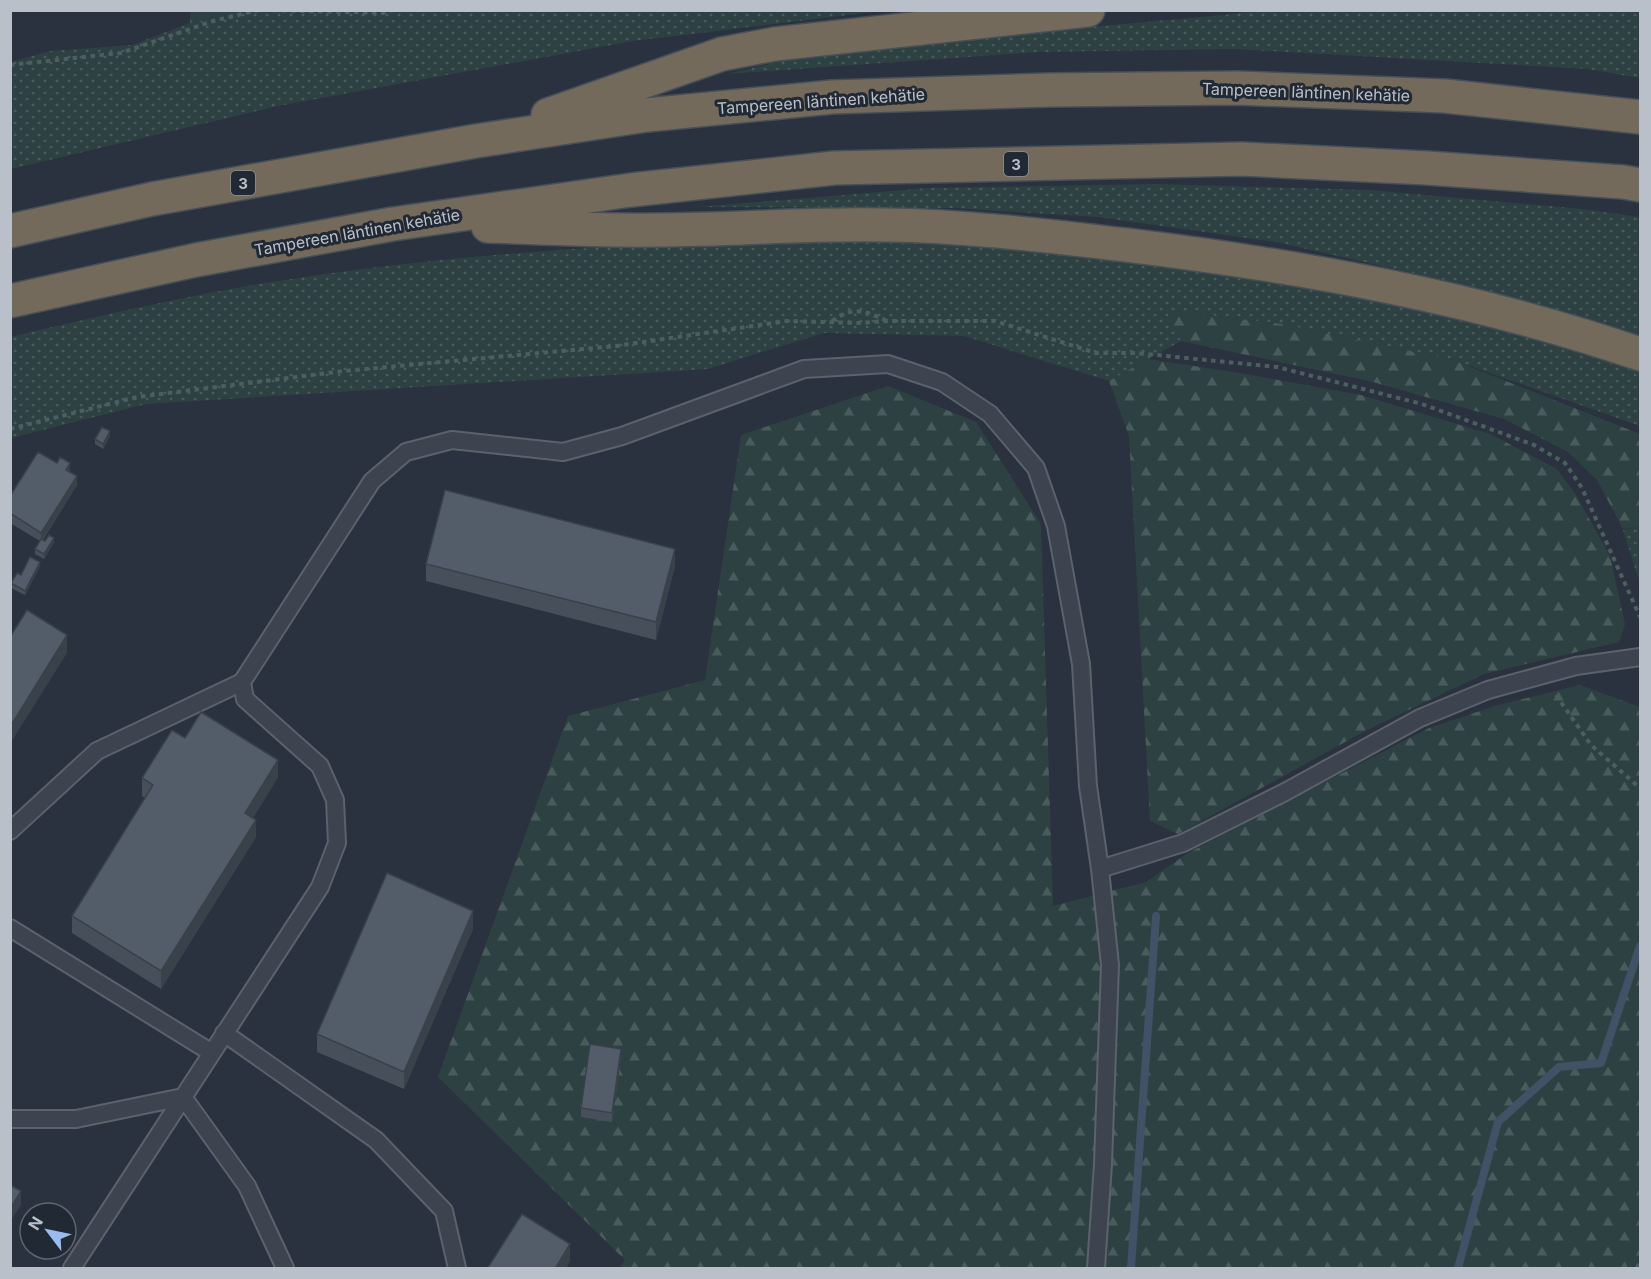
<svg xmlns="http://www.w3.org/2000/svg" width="1651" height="1279" viewBox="0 0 1651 1279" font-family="Inter,sans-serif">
  <defs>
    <pattern id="grass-dots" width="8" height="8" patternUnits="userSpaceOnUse" patternTransform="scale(1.5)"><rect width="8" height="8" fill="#2e4142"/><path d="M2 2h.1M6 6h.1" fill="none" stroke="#4a5b5c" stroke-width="1.8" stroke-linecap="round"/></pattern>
    <pattern id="forest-firs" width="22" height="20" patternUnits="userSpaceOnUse" patternTransform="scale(1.5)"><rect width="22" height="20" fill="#2e4142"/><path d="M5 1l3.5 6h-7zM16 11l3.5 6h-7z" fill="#4a5b5c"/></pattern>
  </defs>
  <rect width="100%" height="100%" fill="#29323e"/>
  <path fill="url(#grass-dots)" d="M245 11V10L881 11 633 41 278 106 11 169V62L50 51 132 45 190 23Z
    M1252 11H1640V78L1587 69 1234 49 1038 52 726 74 791 59 976 37 1224 15Z
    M1157 184 1369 190 1582 209 1640 217V337L1594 320 1453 282 1276 242 1098 217 953 208 699 207 928 188Z
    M737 240H917L1122 257 1405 302 1640 368V426L1453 360 1282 324 1167 310 1181 341 1109 381 964 336 824 333 708 369 146 404 11 438 10 337C97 317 184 296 272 282 426 257 582 247 737 240Z
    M1640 527V584L1623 530Z"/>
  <path fill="url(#forest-firs)" d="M191 11V10L245 11 190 23Z
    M1166 310 1282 324 1453 360 1640 434V527L1623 529 1597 480 1568 452 1504 419 1369 381 1181 341Z
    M1148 359 1246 374 1361 395 1490 434 1557 469 1576 495 1610 556 1625 624 1619 642 1484 674 1367 730 1178 834 1150 821 1129 436 1109 381Z
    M888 386 976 422 1041 524 1053 906 1146 882 1188 853 1429 728 1498 705 1580 685 1640 707V1268H619L625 1260 438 1077 568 716 705 680 741 435Z"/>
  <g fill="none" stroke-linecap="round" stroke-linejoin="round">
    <path stroke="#415166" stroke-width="8" d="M1131 1268 1156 916
      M1458 1268 1498 1122 1559 1067 1601 1063 1640 946"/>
    <defs>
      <path id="service" d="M10 831 97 751 242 682
        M10 928 212 1053
        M224 1033 376 1140 444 1211 457 1268
        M10 1119H76L183 1097 247 1186 285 1268
        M72 1268 320 887 337 843 335 800 320 766 245 699 242 682 372 481 406 452 452 440 563 452 622 436 804 369 888 364 942 382 990 414 1036 468 1056 526 1081 664 1088 786 1100 869
        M1096 1268 1103 1164 1110 965 1100 869 1183 843 1285 792 1420 718 1488 690 1576 666 1640 657"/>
      <path id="motorway" d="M548 115 722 54 775 44 1088 10
        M488 226C545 228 602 231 658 230 734 230 810 223 886 225 966 226 1047 236 1126 245 1300 266 1474 297 1640 354
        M10 231 152 199 476 141 647 115 832 97 1049 90 1236 88 1445 96 1640 117
        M10 301 196 260 393 224 631 190 834 168 1242 159 1427 168 1623 182 1640 185"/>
    </defs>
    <use href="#service" stroke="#5a626c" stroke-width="20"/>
    <use href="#motorway" stroke="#474f59" stroke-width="36"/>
    <path stroke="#4d5e60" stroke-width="4" stroke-dasharray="4.5 4.5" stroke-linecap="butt" d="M264 10 384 13 392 10
      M10 65 121 53 213 21 259 10
      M832 321C854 306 863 310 887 321
      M10 429 137 397 344 371 616 346 787 321 857 323 888 321H995L1096 353H1136L1277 367 1422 404 1534 445 1565 463 1582 488 1640 617
      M1556 695 1591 745 1640 788
      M1637 1268 1640 1262"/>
    <use href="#service" stroke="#3d444f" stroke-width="16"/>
    <use href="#motorway" stroke="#746a5b" stroke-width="33"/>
  </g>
  <path fill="#47505a" d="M110 436 103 449 95 444V439Z
    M70 472 77 485 43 540 45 541 54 542 44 559 35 554V549L40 541 10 523V496Z
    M426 564 675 566 656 640 426 581Z
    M40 566 25 595 11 588V583L21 575Z
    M185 738 278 777 253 818 256 837 161 989 72 933V916L145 798 142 796V778Z
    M473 929 404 1089 317 1052V1034Z
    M621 1058 612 1122 581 1117V1108Z"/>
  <path fill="#39414a" d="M110 431V436L103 449V444Z
    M70 463V472L66 470Z
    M77 476V485L41 542V533Z
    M54 538V542L44 559V554Z
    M675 549V566L656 640V622Z
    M40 562V566L25 595V591Z
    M67 635V653L10 744V727Z
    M278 760V777L245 831V813Z
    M256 820V837L161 989V971Z
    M473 911V929L404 1089V1072Z
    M621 1049V1058L612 1122V1113Z
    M21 1191V1205L10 1222V1209Z
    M570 1244V1261L566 1269H555Z"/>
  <path fill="#525d69" stroke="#39414a" stroke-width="1.5" d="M102 427 110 431 103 444 95 439Z
    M38 452 57 463 60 457 70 463 66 470 77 476 41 533 10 513V496Z
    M445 490 675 549 656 622 426 564Z
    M49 535 54 538 44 554 35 549 41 539 45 541Z
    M30 557 40 562 25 591 11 583 17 573 21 575Z
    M27 610 67 635 10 727V637Z
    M201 712 278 760 245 813 256 820 161 971 72 916 153 785 142 778 172 730 185 738Z
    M387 873 473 911 404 1072 317 1034Z
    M590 1044 621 1049 612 1113 581 1108Z
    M10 1185 21 1191 10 1209Z
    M522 1214 570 1244 555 1269H487Z"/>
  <g text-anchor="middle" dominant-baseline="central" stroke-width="6" stroke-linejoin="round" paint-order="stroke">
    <g fill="#212934" stroke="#8b939c" stroke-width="1.5">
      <rect x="1004" y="152" width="24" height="24" rx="4.5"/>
      <rect x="231" y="171" width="24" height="24" rx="4.5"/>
    </g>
    <g font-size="15" font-weight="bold" fill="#b9c0c9">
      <text x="1016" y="164">3</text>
      <text x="243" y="183">3</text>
    </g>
    <g font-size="16" fill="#b9c0c9" stroke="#212934">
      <text transform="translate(1306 92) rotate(2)">Tampereen läntinen kehätie</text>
      <text transform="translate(821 101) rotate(-4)">Tampereen läntinen kehätie</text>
      <text transform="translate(357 232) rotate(-10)">Tampereen läntinen kehätie</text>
    </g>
  </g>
  <rect width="1651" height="1279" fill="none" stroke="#b9c0c9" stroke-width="24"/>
  <g transform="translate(48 1231) rotate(302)"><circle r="28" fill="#212934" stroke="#5e6570" stroke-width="1.5"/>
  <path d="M0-4.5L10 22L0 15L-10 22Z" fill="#9abbed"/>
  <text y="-9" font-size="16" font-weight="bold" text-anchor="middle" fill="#b9c0c9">N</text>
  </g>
</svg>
